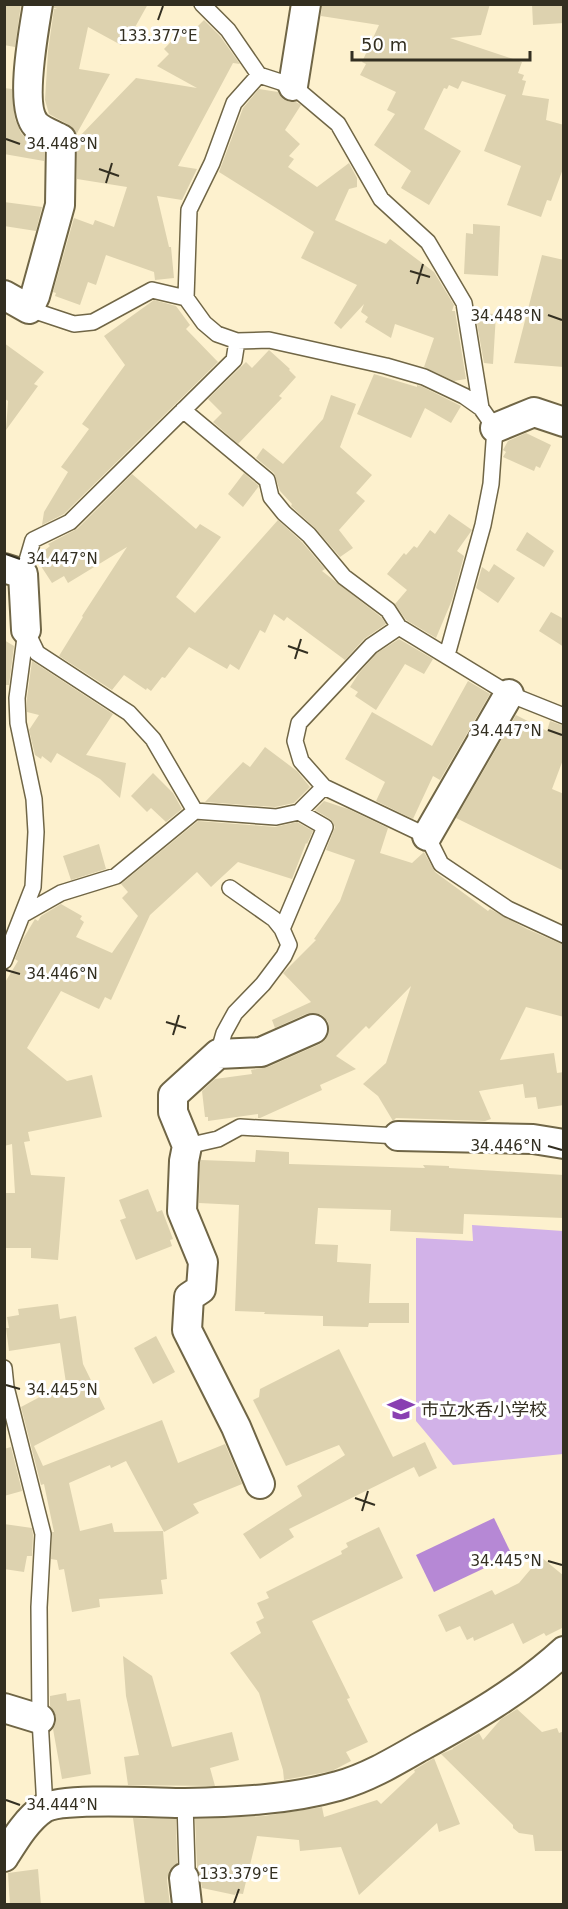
<svg xmlns="http://www.w3.org/2000/svg" width="568" height="1909" viewBox="0 0 568 1909" font-family="'DejaVu Sans','Noto Sans JP',sans-serif">
  <rect width="100%" height="100%" fill="#fdf1ce"/>
  <path fill="#d2b2e8" d="M472 1225 563 1231V1454L453 1465 416 1421V1238L473 1241Z"/>
  <path fill="#b688d5" d="M494 1518 512 1555 434 1592 416 1555Z"/>
  <path fill="#ddd2af" d="M4 4H21L15 47 4 45Z
    M54 4H148L134 29 131 27 121 45 88 27 79 69 110 74 76 135 69 125 49 114 45 100 48 51 54 9H57L54 8Z
    M322 4H490L481 35 450 38 522 62 518 73 524 75 522 80 526 81 522 95 549 99 546 120 564 125V166L551 201 547 200 541 217 507 205 521 166 484 151 506 95 462 81 458 89 449 85 447 89 444 88 424 129 461 151 429 205 401 188 411 171 374 145 395 114 387 110 396 92 360 75 366 64 362 62 379 25 321 16Z
    M532 4H564V23L533 25Z
    M204 20 220 36 240 64 233 63 178 166 197 169 182 200 157 196 169 247H171L174 278 155 280 154 272 106 255 96 285 88 282 80 305 55 296 56 293 53 292 74 218 93 225 95 220 114 227 127 187 77 179V139L136 78 197 88 157 66 169 54 164 49 182 30 188 36Z
    M4 88 12 89 15 119 21 133 29 141 44 149V161L4 154Z
    M259 89 278 92 283 99 290 102H296L301 105 285 130 300 144 289 156 294 159 288 167 317 187 349 163 357 178V187L349 189 335 220 386 244 390 239 434 272 454 305 452 311H455L466 379 454 381 424 367 434 338 395 324 391 338 365 322 368 317 361 312 364 304 341 329 334 323 357 285 301 258 314 232 219 172 243 108Z
    M4 202 42 207 36 231 4 226Z
    M473 224 500 226 498 276 464 274 466 233 473 234Z
    M542 255 564 260V367L514 363Z
    M154 300 176 306 190 325 186 329 218 362 64 514 42 525 44 512 68 472 61 467 89 429 82 424 125 365 104 336Z
    M475 313 496 314 493 364 484 363Z
    M4 343 44 372 34 384 38 386 6 430 8 401 4 398Z
    M269 350 290 369 289 370 296 377 279 396 282 398 238 444 213 422 222 413 208 399 246 362 252 368Z
    M374 374 417 387V385L421 386 461 406 451 423 425 408 411 438 357 414Z
    M331 395 356 404 340 447 372 475 356 493 365 501 339 530 353 548 340 557 316 529 291 506 292 504 280 491 274 473 256 458 263 448 283 464 323 419Z
    M526 433 551 445 540 468 536 466 534 471 503 457 506 452 503 450 508 441Z
    M244 473 259 486 243 507 228 494Z
    M132 474 196 529 200 524 221 537 176 597 195 613 278 520 302 542 325 569 322 571 381 617 386 624 364 639 345 660 287 617 284 621 274 614 265 633 260 630 239 670 230 664 227 669 189 647 165 678 162 677 151 691 147 688 146 690 124 675 112 690 59 656 83 617 82 616 127 547 68 583 64 576 52 583 37 560 39 555 50 546 48 544 77 529Z
    M449 514 472 530 457 551 464 556 452 600 436 638 406 620 395 604 407 590 387 574 404 553 406 555 414 546 417 548 430 530 435 534Z
    M527 532 554 551 544 567 516 550Z
    M494 564 515 578 498 603 476 588 482 567 489 572Z
    M551 612 564 619V647L539 631Z
    M399 639 433 659 424 674 405 664 376 710 355 696 358 692 350 687 359 673 377 653Z
    M4 640 14 646 9 685H4Z
    M32 661 113 714 86 755 126 763 120 798 100 779 57 753 51 763 42 756 41 759 35 755 29 730 39 715 27 712V698Z
    M468 681 490 694 440 780 433 776 413 819 376 801 385 782 345 759 372 712 432 746Z
    M516 715 547 731 550 721 564 726V757L552 789 564 794V871L456 818Z
    M265 747 297 771 310 787 294 803 275 807 205 802 243 762 250 767Z
    M153 773 173 793 182 809 166 822 151 808 147 812 131 796Z
    M324 801 348 809 388 828 380 853 412 863 424 852 435 872 488 911 490 909 527 929 564 945V1017L526 1007 500 1060 554 1053 557 1073 564 1072V1105L538 1109 536 1097 525 1098 523 1084 479 1091 491 1119 485 1121 396 1118 393 1121 378 1096 363 1084 386 1063 411 986 369 1029 366 1026 336 1056 356 1069 320 1085 322 1090 260 1118H258V1114L208 1121V1117H205L202 1091 215 1079 252 1074 251 1070 268 1067 320 1044 326 1039 329 1031 328 1022 322 1015 315 1013 306 1014 275 1028 272 1020 311 1002 283 973 316 940 314 939 340 901 355 860 326 850 335 827 330 819 315 810Z
    M198 821 275 827 297 822 313 831 307 844 306 843 292 879 238 862 211 887 197 872 150 915 111 1000 105 997 99 1009 61 991 27 1048 67 1081 92 1075 102 1117 28 1132 30 1141 24 1142 31 1175 65 1177 58 1260 31 1258V1248H4V1193H15L12 1144 4 1146V984L18 961 15 959 23 939 35 919 38 921 41 916 61 904 82 916 80 919 84 922 76 937 112 953 138 916 122 898 128 892 121 884Z
    M99 844 106 869 71 880 63 856Z
    M256 1150 289 1152V1164L425 1168 423 1165 449 1166V1168L564 1175V1218L464 1214 463 1234 390 1231 391 1210 318 1208 315 1244 338 1245 337 1262 371 1264 369 1303H409V1323H369L368 1327 323 1326V1316L264 1314 265 1312 235 1311 239 1205 199 1203 200 1163 201 1160 255 1162Z
    M148 1189 157 1212 162 1210 173 1239 170 1240 172 1246 136 1260 120 1220 126 1218 119 1200Z
    M58 1304 60 1319 76 1316 83 1364 105 1409 34 1446 43 1466 162 1420 178 1463 225 1444 242 1484 193 1504 199 1513 164 1532 126 1461 111 1468 110 1465 69 1483 80 1531 112 1523 114 1532 163 1531 167 1579 161 1580 163 1594 99 1599 100 1607 72 1612 64 1569 59 1570 57 1560 51 1559 52 1532H54L44 1484 41 1485 21 1407 66 1383 60 1343 9 1351 6 1328H9L7 1317 19 1315 18 1309Z
    M156 1336 175 1372 153 1384 134 1348Z
    M339 1349 393 1457 425 1442 437 1468 419 1477 414 1467 289 1529 294 1537 260 1559 243 1534 302 1496 297 1486 345 1455 339 1445 286 1466 253 1400 259 1397 260 1389Z
    M11 1447 22 1491 4 1496V1449Z
    M4 1524 32 1528 33 1535 32 1556H27L24 1572 4 1569Z
    M379 1527 403 1578 312 1621 350 1698 347 1699 368 1742 346 1752 351 1761 332 1771 284 1780 283 1770 259 1693 230 1653 261 1633 256 1622 264 1618 257 1603 269 1598 266 1592 342 1554 341 1551 348 1547 346 1543Z
    M541 1557 564 1576V1627L546 1636 544 1633 523 1644 513 1623 474 1641 473 1637 467 1640 460 1626 446 1632 438 1615 492 1590 495 1595 519 1583Z
    M123 1656 152 1676 172 1747 232 1732 239 1760 210 1768 215 1786 128 1785 124 1757 139 1755 126 1696Z
    M66 1693 67 1701 80 1699 91 1774 62 1779 53 1729 56 1723V1716L50 1706V1696Z
    M517 1709 542 1732 557 1728 559 1733 564 1731V1851H535L533 1835 519 1833 513 1828V1825L441 1754 453 1749V1748L479 1733 483 1740 501 1719Z
    M434 1758 460 1824 439 1832 437 1823 359 1895 341 1847 300 1851 299 1840 257 1836 243 1894 236 1893 235 1895 202 1888 200 1876 197 1868 195 1819 264 1816 322 1807 324 1817 377 1800 381 1804 415 1772 414 1770Z
    M133 1818 176 1819 177 1864 169 1871 167 1880 170 1905H145Z
    M38 1869 41 1905H10L8 1873Z"/>
  <g fill="none" stroke-linecap="round" stroke-linejoin="round">
    <defs>
      <path id="lane" d="M202 4 228 30 259 75 293 86 338 124 381 199 428 242 464 303 481 408
        M186 298 189 210 212 163 234 103 259 75
        M29 309 74 324 93 322 152 290 186 298 204 323 217 334 237 341 269 340 386 366 424 377 464 396 481 408 495 428 491 484 483 525 447 655
        M183 410 267 480 271 497 284 513 309 535 344 577 388 610 399 627
        M23 574 33 540 70 522 234 360 237 341
        M26 630 37 653 129 713 153 739 195 811
        M564 716 509 694 399 627 371 646 299 723 295 741 301 761 324 787 427 836 441 864 508 909 564 935
        M24 914 61 893 116 876 195 811 276 817 299 812 324 787
        M282 929 325 827 299 812
        M4 961 33 887 36 832 34 799 18 723 17 698 26 630
        M218 1054 224 1033 235 1013 263 984 284 956 289 945 282 929 274 919 230 888
        M187 1146 218 1139 240 1127 398 1136
        M4 1368 6 1387 43 1534 39 1607 40 1719 45 1808
        M184 1878 187 1868 185 1803"/>
      <path id="street" d="M293 86 306 4
        M4 295 29 309 35 296 60 205 61 139C54 135 42 131 36 125 19 107 34 29 38 4
        M495 428 534 412 564 422
        M4 568 23 574 26 630
        M427 836 509 694
        M398 1136 533 1139 564 1144
        M260 1484 236 1427 187 1330 189 1297 201 1289 203 1262 182 1211 184 1161 187 1146 173 1112V1095L218 1054 261 1052 313 1029
        M4 1708 40 1719
        M4 1857C14 1841 27 1819 44 1808 64 1797 157 1803 185 1803 236 1802 288 1800 338 1786 367 1778 394 1762 420 1747 471 1719 520 1691 564 1651
        M184 1878 187 1904"/>
    </defs>
    <use href="#lane" stroke="#706646" stroke-width="18"/>
    <use href="#street" stroke="#706646" stroke-width="32"/>
    <use href="#lane" stroke="#fff" stroke-width="15"/>
    <use href="#street" stroke="#fff" stroke-width="28"/>
  </g>
  <path fill="none" stroke="#332f21" stroke-width="2" d="M158 20 163 6M6 139 20 144M99 169 119 176M106 183 112 163M410 271 430 277M417 284 423 264M548 315 562 320M6 554 20 559M288 646 308 653M295 659 301 639M548 730 562 735M6 970 20 974M166 1022 186 1028M173 1035 179 1015M548 1146 562 1150M6 1385 20 1389M355 1498 375 1505M362 1511 368 1491M548 1561 562 1565M6 1800 20 1805M234 1903 239 1889"/>
  <defs>
    <symbol id="school-bare" viewBox="-9 -9 18 18"><path d="M0-5L7-2L0 1L-7-2ZM-4 1L0 2.5L4 1V4Q0 6-4 4Z" fill="#8940b2" stroke="#fff" stroke-width="2.5" paint-order="stroke"/></symbol>
  </defs>
  <g fill-rule="evenodd">
    <use href="#school-bare" x="382" y="1390" width="38" height="38"/>
  </g>
  <g text-anchor="middle" dominant-baseline="central" stroke-width="6" stroke-linejoin="round" paint-order="stroke">
    <g font-size="18" fill="#332f21" stroke="#fff" text-anchor="start">
      <text x="421" y="1409">市立水呑小学校</text>
    </g>
  </g>
  <g font-size="15" text-anchor="middle" fill="#332f21" stroke="#fff" stroke-width="6" stroke-linejoin="round" paint-order="stroke">
    <text x="158" y="41">133.377°E</text>
    <text x="62" y="149">34.448°N</text>
    <text x="506" y="321">34.448°N</text>
    <text x="62" y="564">34.447°N</text>
    <text x="506" y="736">34.447°N</text>
    <text x="62" y="979">34.446°N</text>
    <text x="506" y="1151">34.446°N</text>
    <text x="62" y="1395">34.445°N</text>
    <text x="506" y="1566">34.445°N</text>
    <text x="62" y="1810">34.444°N</text>
    <text x="239" y="1879">133.379°E</text>
  </g>
  <rect width="568" height="1909" fill="none" stroke="#332f21" stroke-width="12"/>
  <path d="M352 51v9h178v-9" fill="none" stroke="#332f21" stroke-width="3"/>
  <text x="361" y="51" font-size="18" fill="#332f21" stroke="#ffffff" stroke-width="4.5" paint-order="stroke">50 m</text>
</svg>
